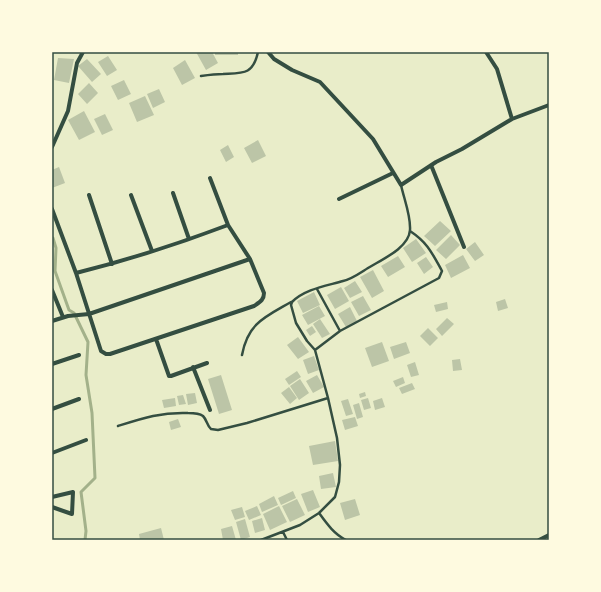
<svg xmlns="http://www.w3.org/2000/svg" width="601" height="592" viewBox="0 0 601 592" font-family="'Golos Text',sans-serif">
  <rect width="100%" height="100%" fill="#e9edc9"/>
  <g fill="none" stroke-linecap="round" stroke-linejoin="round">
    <path stroke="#a3b18a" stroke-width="3" d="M52 238H53L56 248 55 271 69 310 74 313 88 342 86 375 92 413 95 478 81 492 86 531 85 540"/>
  </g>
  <path fill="#bcc5a7" d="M196 52H212L218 63 206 70Z
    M215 52H238V55H215Z
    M108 56 117 70 107 76 98 62Z
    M58 58 74 59 69 83 54 80Z
    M87 59 101 74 92 82 78 66Z
    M185 60 195 78 182 85 173 68Z
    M124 80 131 94 118 100 111 86Z
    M89 83 98 93 87 104 78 94Z
    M159 89 165 102 153 108 147 94Z
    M145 96 154 115 137 122 129 103Z
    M84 111 95 132 79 140 68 120Z
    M105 114 113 130 102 135 94 119Z
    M258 140 266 156 252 163 244 148Z
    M228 145 234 157 226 162 220 150Z
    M59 167 65 183 52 188V170Z
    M440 221 451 231 435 246 424 236Z
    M451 235 460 245 446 259 436 250Z
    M416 239 426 253 412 262 403 248Z
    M475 242 484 255 475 261 466 249Z
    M463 255 470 268 451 278 445 265Z
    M398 256 405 267 388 277 381 266Z
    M426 257 433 267 424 274 417 263Z
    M373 270 384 291 372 298 360 277Z
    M355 281 362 292 350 298 344 288Z
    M341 287 349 301 335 309 327 295Z
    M314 292 320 305 303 313 297 301Z
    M363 296 371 310 359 316 351 302Z
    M505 299 508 308 498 311 496 302Z
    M447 302 448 309 436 312 434 305Z
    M319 306 325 316 308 325 302 315Z
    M350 307 357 321 346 327 338 314Z
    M447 318 454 324 442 336 436 329Z
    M320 319 330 334 322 338 313 324Z
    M312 326 316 332 310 336 306 330Z
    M428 328 438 338 430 346 420 336Z
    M298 337 309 352 298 359 287 345Z
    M382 342 389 361 372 367 365 348Z
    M406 342 410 353 394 359 390 347Z
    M314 356 319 370 308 374 303 360Z
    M460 359 462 370 453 371 452 360Z
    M415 362 419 375 411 377 407 365Z
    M297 371 301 377 289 385 285 379Z
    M221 375 232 410 219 414 208 379Z
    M317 375 324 387 313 393 306 381Z
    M403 377 405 383 396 387 393 381Z
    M300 379 309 393 299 400 290 386Z
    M412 383 415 389 402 394 399 388Z
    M289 387 297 398 290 404 281 393Z
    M365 392 366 396 360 398 359 394Z
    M195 393 197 403 188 405 186 394Z
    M183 395 186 404 179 405 177 396Z
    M175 398 176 406 164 408 162 400Z
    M368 398 371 408 364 410 361 400Z
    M382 398 385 407 375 410 373 401Z
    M348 399 353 414 346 416 341 401Z
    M359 403 363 417 357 419 353 405Z
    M355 417 358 426 345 430 342 420Z
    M178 419 181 427 171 430 169 422Z
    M335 441 338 461 313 465 309 446Z
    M333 473 336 487 321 489 319 476Z
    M313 490 320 507 308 512 301 494Z
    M293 491 296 498 281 505 278 498Z
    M274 496 278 505 262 512 259 504Z
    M297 499 305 515 290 522 282 506Z
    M355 499 360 515 345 520 340 503Z
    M257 506 261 515 249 520 245 511Z
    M279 506 287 522 270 530 263 514Z
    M242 507 245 517 235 520 231 510Z
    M262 518 265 530 255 533 252 521Z
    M245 519 250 537 241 540 236 522Z
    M232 526 236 540H223L221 529Z
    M161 528 164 540H140L139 534Z"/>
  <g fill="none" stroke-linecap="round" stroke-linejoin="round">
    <path stroke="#344e41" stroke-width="2.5" d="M201 76C208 75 216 74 223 74 243 73 253 75 258 52
      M317 289 340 331
      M315 350 340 331 439 278 442 271C432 253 428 243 410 231
      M242 355C248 323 265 317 291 302
      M118 426C143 418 161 412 188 413 193 413 199 413 203 416 207 420 207 426 211 429L218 430 247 423 328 398
      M319 513C327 524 334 534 346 540
      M283 532 287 540
      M261 540 300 525 319 513 335 497 339 482 340 465 337 438 328 398 315 350 307 341 296 323 291 305 292 302C305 289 326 286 343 281 352 279 360 273 368 268 381 260 409 248 410 230 411 216 404 199 401 185"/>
    <path stroke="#344e41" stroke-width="4" d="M268 52 274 59 292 70 320 82 373 139 401 185 436 162 462 149 512 119 549 105
      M486 52 497 69 512 119
      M52 147 68 111 77 63 83 52
      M431 165 464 247
      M210 178 228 225
      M173 193 189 239
      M89 195 112 264
      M131 195 152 251
      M339 199 393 173
      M52 209 76 273
      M228 225 250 259 264 293C264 300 260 302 254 306L110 354H106L101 351 76 273C128 260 178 244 228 225Z
      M52 290 63 317
      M52 321 68 316 89 314 250 259
      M156 339 169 376H171L207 363
      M52 364 79 355
      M193 367 210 410
      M52 409 79 399
      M52 453 86 440
      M52 497 73 492 72 514 52 507
      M539 540 549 535"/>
  </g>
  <rect width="601" height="592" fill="none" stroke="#fefae0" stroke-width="106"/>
  <rect x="53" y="53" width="495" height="486" fill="none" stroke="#344e41" stroke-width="1.5"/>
</svg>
